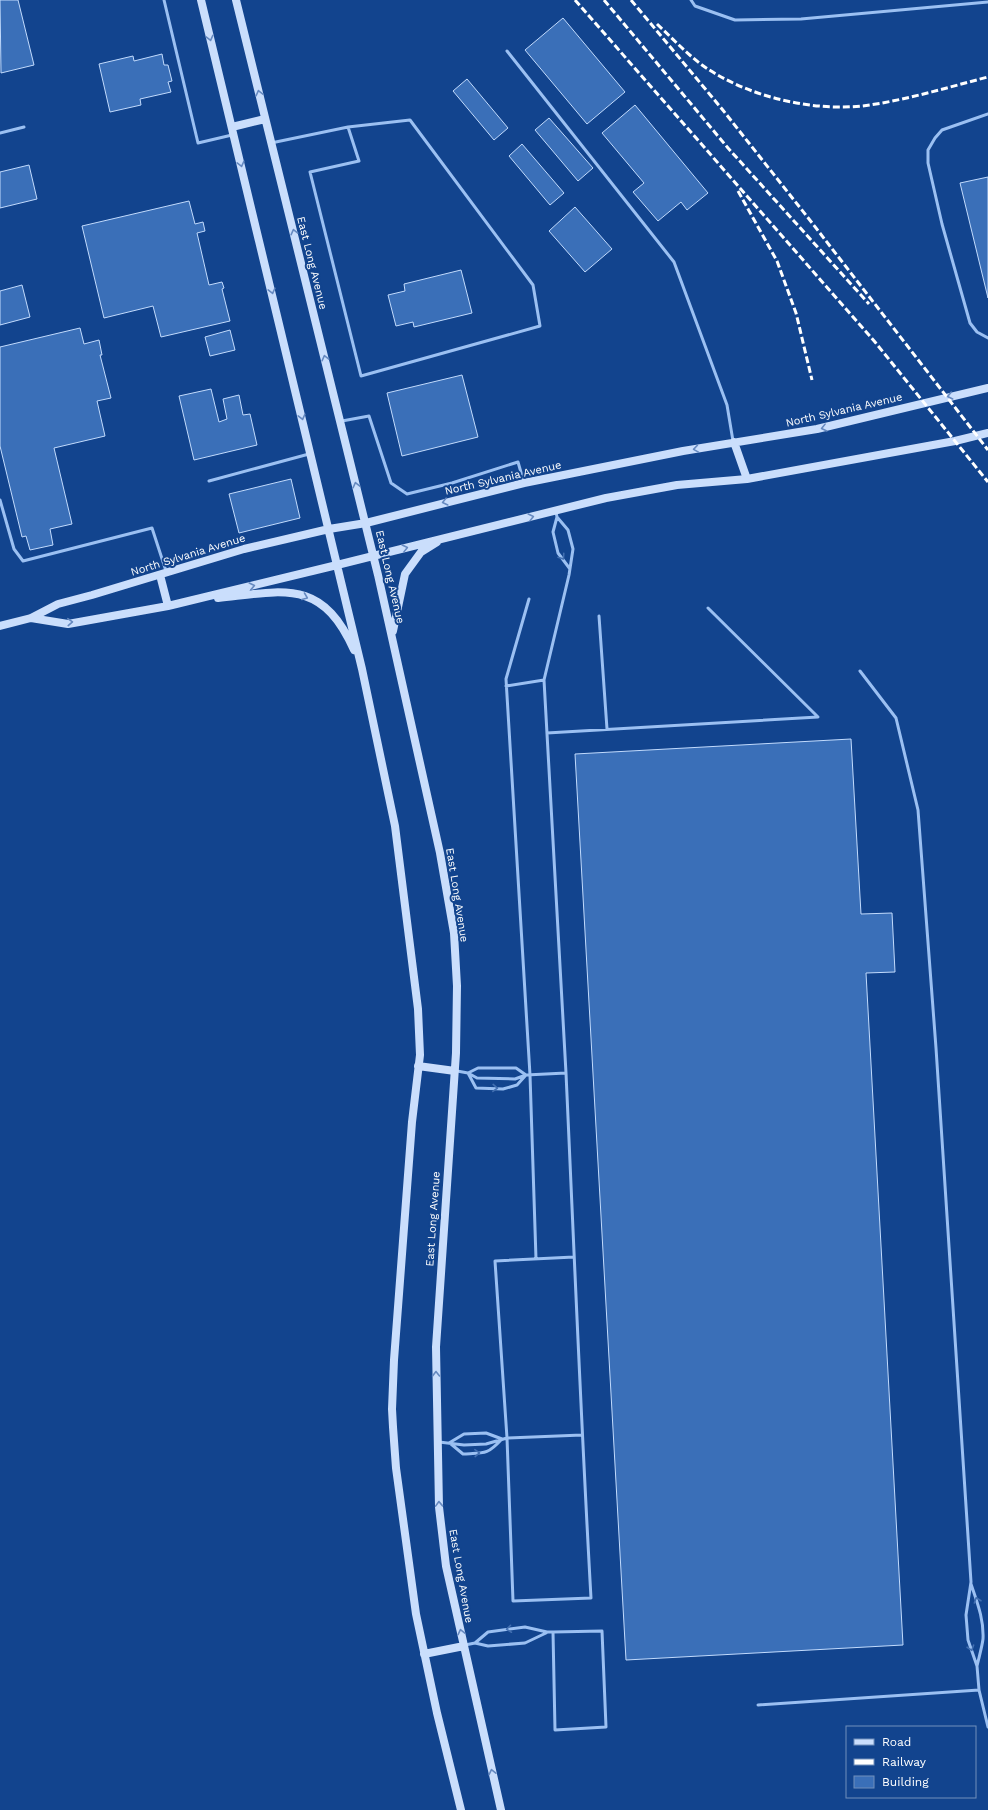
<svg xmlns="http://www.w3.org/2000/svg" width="988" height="1810" viewBox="0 0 988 1810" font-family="'Work Sans',sans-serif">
  <rect width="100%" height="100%" fill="#12448e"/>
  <path fill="#3a6fb8" stroke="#c2dbfd" d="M0 0H18L34 65 1 73Z
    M563 18 625 92 587 124 525 50Z
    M162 54 164 65H168L172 81 168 82 171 92 140 99 141 105 110 112 99 64 133 56 134 61Z
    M467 79 508 128 494 140 453 91Z
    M635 105 708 193 687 210 681 202 658 221 633 192 644 183 602 133Z
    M549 118 593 168 578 181 535 130Z
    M522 144 564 193 550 205 509 156Z
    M29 165 37 199 0 208V172Z
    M988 177V298L960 183Z
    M189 201 195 224 203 222 205 231 197 233 209 285 222 282 224 288 222 289 230 321 161 337 153 306 104 318 82 226Z
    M575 207 612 249 585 272 549 231Z
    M461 270 472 313 414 327 413 322 396 326 388 295 405 291 404 284Z
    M22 285 30 317 0 325V291Z
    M80 328 84 344 99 340 102 355H100L111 398 97 401 105 436 54 448 72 524 50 529 53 545 30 550 26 536 22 537 0 446V347Z
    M230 330 235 350 210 356 205 337Z
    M462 375 478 437 402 456 387 393Z
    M211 389 219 422 227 419 223 399 239 395 243 415 250 414 257 445 194 460 179 396Z
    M291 479 300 518 239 533 229 494Z
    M851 739 861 914 892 913 895 972 866 973 903 1645 626 1660 575 754Z"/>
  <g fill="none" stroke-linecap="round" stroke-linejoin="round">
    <path stroke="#9bc0f2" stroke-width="3" d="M164 0 198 143 232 135
      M691 0 695 6 735 20 801 19 988 2
      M507 51 674 262 727 405 733 441
      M988 114 942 130 935 138 928 150V163L942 224 970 323 977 332 988 338
      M0 133 24 127
      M271 143 348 127 359 161 310 172 361 376 540 326 533 285 410 120 348 127
      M342 421 369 416 391 483 407 494 452 483 518 462 524 483
      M209 481 309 454
      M0 500 14 549 23 561 152 528 166 571
      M556 512 557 517 568 530 573 549 569 575 544 680 566 1073
      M557 517 553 532 558 553 570 569
      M529 599 506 679 530 1075 536 1259
      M599 616 607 729
      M860 671 896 718 918 810 936 1048 971 1582 966 1615 968 1640 977 1666 979 1690 988 1727
      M506 686 544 680
      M547 733 818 717 708 608
      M457 1071 468 1073 477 1078 515 1079 526 1075 566 1073C574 1248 581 1423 591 1598L513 1601 507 1438 495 1261 574 1257
      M468 1073 476 1088 503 1089 517 1085 526 1075
      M468 1073 478 1068H516L526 1075
      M439 1442 464 1445 486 1444 507 1438 582 1435
      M449 1443 464 1434 486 1433 502 1439
      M451 1444 463 1454C485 1453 487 1455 502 1439
      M971 1584C977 1602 984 1619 983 1639 982 1647 979 1657 977 1666
      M475 1643 488 1646 525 1643 546 1633
      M465 1645 475 1643 488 1632 525 1627 547 1632H553L602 1631 606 1727 555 1730 553 1632
      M758 1705 979 1690"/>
    <path stroke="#cadefc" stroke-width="8" d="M201 0 362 669 395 826 418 1009 420 1055 412 1122 394 1360 392 1409 393 1427 396 1468 416 1614 437 1713 461 1810
      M236 0 378 575 440 853 454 933 457 986 456 1053 436 1347 439 1507 446 1566 501 1810
      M232 127 265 119
      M734 442 747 479
      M160 575 168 606
      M218 598C284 591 322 578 354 650
      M31 618 68 624 168 606 337 565 606 498 677 485 747 479 955 441 988 433
      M0 626 31 618 58 604 92 595 244 549 329 529 366 523 524 483 683 451 817 429 988 388
      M393 631 405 574 421 552 437 542
      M418 1066 455 1071
      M424 1654 464 1646"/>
    <path stroke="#fff" stroke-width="3" stroke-dasharray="7 3" stroke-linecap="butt" d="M575 0 875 342 988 482
      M604 0 728 148 869 304
      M631 0 722 109 809 219 988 450
      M657 24C672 38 686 53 702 65 747 97 815 113 870 105 910 99 949 87 988 77
      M738 191 777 261 796 313 812 380"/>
  </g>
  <defs><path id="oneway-chevron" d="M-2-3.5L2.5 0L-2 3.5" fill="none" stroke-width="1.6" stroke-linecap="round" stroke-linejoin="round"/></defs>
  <g stroke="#6589c0">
    <use href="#oneway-chevron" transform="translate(210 38) rotate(76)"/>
    <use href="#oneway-chevron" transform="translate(259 93) rotate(-104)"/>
    <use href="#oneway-chevron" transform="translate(241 164) rotate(76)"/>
    <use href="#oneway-chevron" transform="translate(294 232) rotate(-104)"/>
    <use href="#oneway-chevron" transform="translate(272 291) rotate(76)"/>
    <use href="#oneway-chevron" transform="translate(325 358) rotate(-104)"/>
    <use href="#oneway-chevron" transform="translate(950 396) rotate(167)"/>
    <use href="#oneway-chevron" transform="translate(302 417) rotate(76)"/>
    <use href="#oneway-chevron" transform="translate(824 428) rotate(166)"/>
    <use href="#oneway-chevron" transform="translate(696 449) rotate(171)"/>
    <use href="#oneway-chevron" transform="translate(356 485) rotate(-104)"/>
    <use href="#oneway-chevron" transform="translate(445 502) rotate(166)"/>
    <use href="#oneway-chevron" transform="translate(531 517) rotate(-14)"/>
    <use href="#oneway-chevron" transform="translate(405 548) rotate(-14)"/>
    <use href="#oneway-chevron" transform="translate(252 586) rotate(-13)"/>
    <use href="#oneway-chevron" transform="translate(305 597) rotate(22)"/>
    <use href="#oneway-chevron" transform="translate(70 622) rotate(-3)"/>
    <use href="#oneway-chevron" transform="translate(436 1374) rotate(-91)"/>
    <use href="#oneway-chevron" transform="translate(439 1504) rotate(-92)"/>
    <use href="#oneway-chevron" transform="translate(461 1632) rotate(-103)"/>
    <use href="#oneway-chevron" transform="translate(492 1772) rotate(-103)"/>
  </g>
  <g stroke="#426fb1">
    <use href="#oneway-chevron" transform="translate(562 557) rotate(56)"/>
    <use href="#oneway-chevron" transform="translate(495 1088) rotate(2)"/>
    <use href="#oneway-chevron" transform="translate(477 1453) rotate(-2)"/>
    <use href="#oneway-chevron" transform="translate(977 1600) rotate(-109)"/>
    <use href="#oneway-chevron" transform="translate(509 1629) rotate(173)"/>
    <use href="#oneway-chevron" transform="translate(971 1648) rotate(71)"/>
  </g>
  <g text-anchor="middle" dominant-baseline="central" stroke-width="4" stroke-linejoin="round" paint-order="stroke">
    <g font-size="11" fill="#fff" stroke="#12448e">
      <text transform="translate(312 263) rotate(76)">East Long Avenue</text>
      <text transform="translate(844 410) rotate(-13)">North Sylvania Avenue</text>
      <text transform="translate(503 478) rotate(-13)">North Sylvania Avenue</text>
      <text transform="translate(188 555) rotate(-17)">North Sylvania Avenue</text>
      <text transform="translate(390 577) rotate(77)">East Long Avenue</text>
      <text transform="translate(457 895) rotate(81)">East Long Avenue</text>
      <text transform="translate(433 1219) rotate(-86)">East Long Avenue</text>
      <text transform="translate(461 1576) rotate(80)">East Long Avenue</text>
    </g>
  </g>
  <rect x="846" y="1726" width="130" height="72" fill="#12448e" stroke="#718fbb"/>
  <rect x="854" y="1739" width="20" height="6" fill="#cadefc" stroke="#718fbb"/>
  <text x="882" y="1746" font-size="12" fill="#ffffff">Road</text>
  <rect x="854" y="1759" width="20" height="6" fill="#ffffff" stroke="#718fbb"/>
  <text x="882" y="1766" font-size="12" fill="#ffffff">Railway</text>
  <rect x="854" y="1776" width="20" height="12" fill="#3a6fb8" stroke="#718fbb"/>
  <text x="882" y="1786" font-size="12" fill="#ffffff">Building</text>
</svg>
